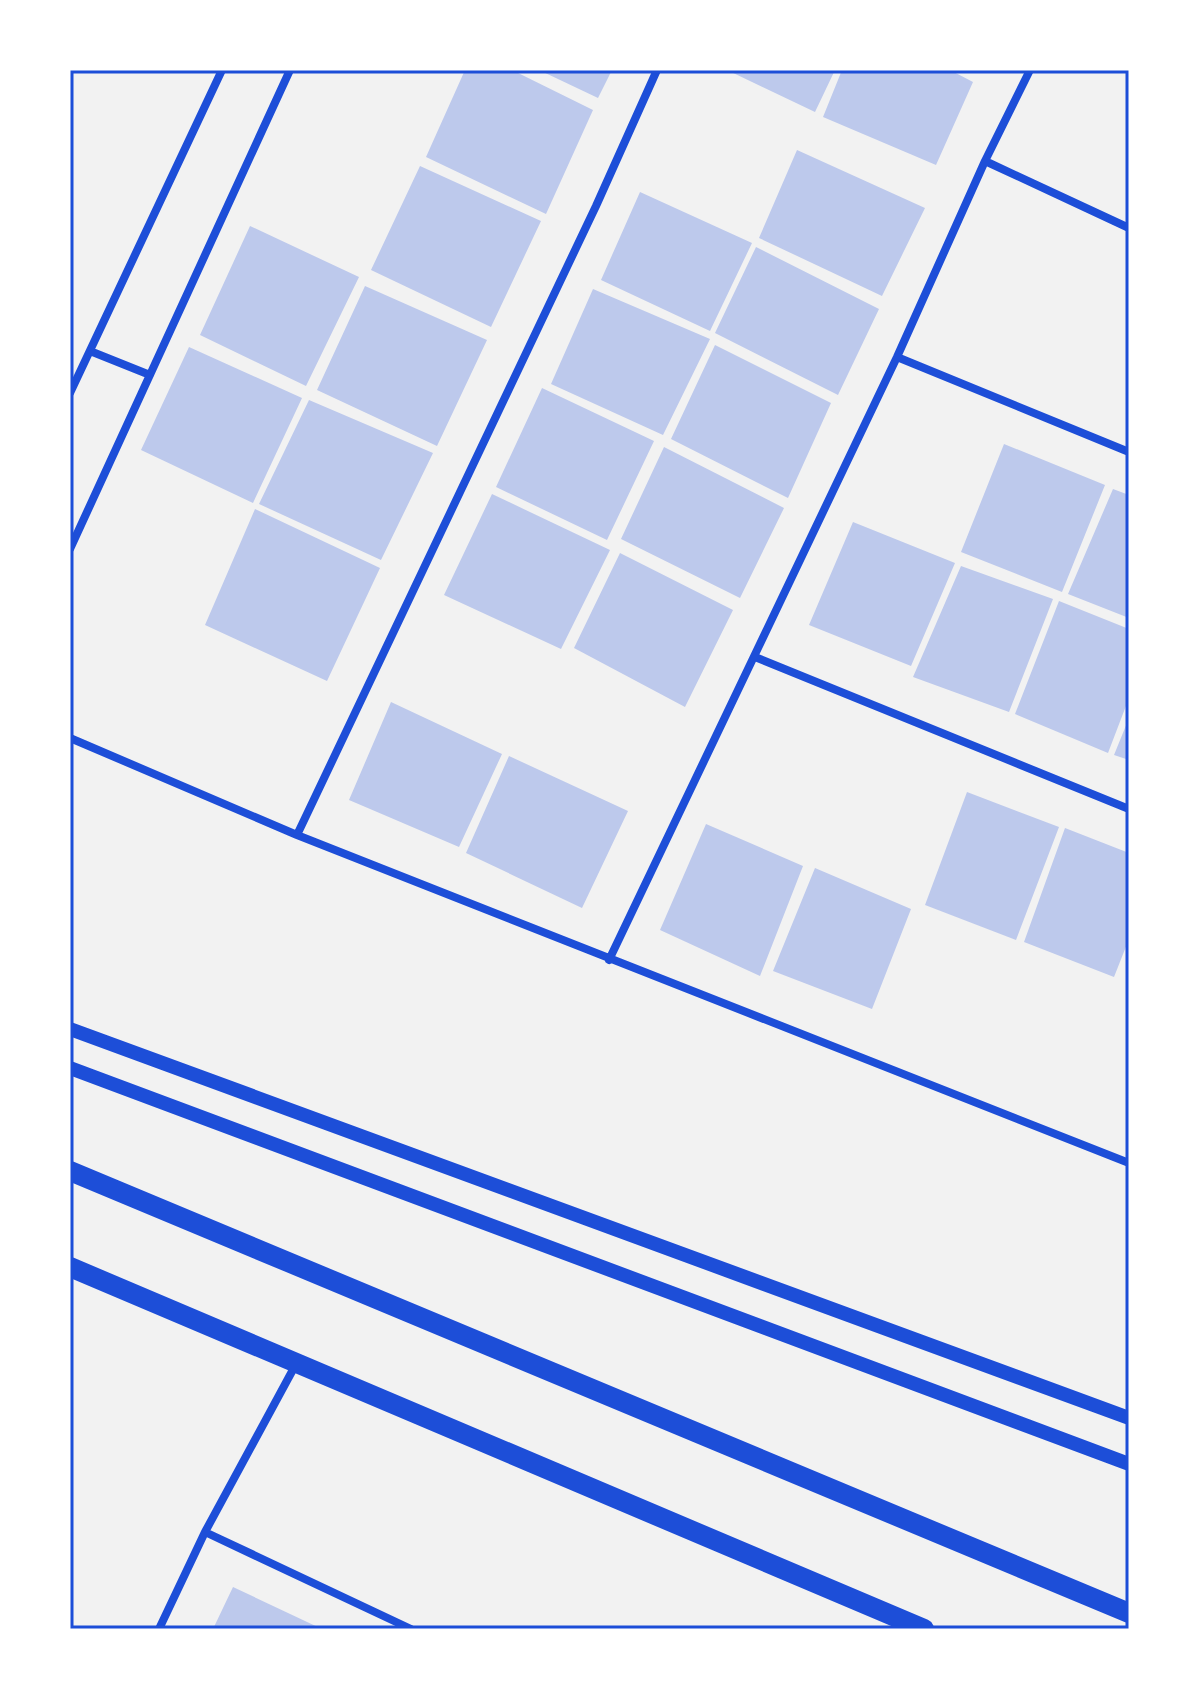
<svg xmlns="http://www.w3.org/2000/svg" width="1199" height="1699" viewBox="0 0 1199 1699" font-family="'Varela Round',sans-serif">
  <rect width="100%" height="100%" fill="#f2f2f2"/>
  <path fill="#bdc9ec" d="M465 70H512L593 110 546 214 426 157Z
    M539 70H612L598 98Z
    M727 70H835L815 112Z
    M842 70H950L973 82 936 165 823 117Z
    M797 150 925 208 882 296 759 238Z
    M420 166 541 221 491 327 371 270Z
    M640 192 752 243 710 331 601 280Z
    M250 226 359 277 306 386 200 335Z
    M756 247 879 309 838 395 715 333Z
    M365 286 487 340 437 446 317 390Z
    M593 289 710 339 663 435 551 384Z
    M715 345 831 403 788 498 671 439Z
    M189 347 302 398 253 503 141 450Z
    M542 388 654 441 607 540 496 487Z
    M309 400 433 453 381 560 259 504Z
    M1004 444 1105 485 1062 592 961 552Z
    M664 447 784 508 740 598 621 539Z
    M1113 489 1129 495V618L1068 594Z
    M492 494 610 550 561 649 444 595Z
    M255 509 380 568 327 681 205 625Z
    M853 522 955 563 911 666 809 625Z
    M620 553 733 610 685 707 574 648Z
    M961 566 1053 599 1009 712 913 677Z
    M1059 601 1129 629V698L1108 753 1015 714Z
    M391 702 502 754 459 847 349 800Z
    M1129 718V760L1114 755Z
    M509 756 628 811 582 908 466 853Z
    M967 792 1059 827 1016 940 925 905Z
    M706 824 803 866 760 976 660 930Z
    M1065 828 1129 853V939L1114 977 1024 942Z
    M815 868 911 909 872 1009 773 971Z
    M233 1587 322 1629H213Z"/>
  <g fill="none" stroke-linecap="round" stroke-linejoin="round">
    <path stroke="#1d4ed8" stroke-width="8" d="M985 161 1129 228
      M90 351 150 375
      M897 357 1129 452
      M70 393 222 70
      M70 549 290 70
      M755 657 1129 809
      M70 738 297 835 1129 1163
      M297 835 596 206 657 70
      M609 960 897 357 985 161 1030 70
      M205 1532 411 1629
      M159 1629 205 1532 296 1364"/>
    <path stroke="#1d4ed8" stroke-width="14" d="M70 1029 1129 1418
      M70 1068 1129 1464"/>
    <path stroke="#1d4ed8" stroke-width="20" d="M70 1171 1129 1613
      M70 1267 924 1629"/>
  </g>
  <rect width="1199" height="1699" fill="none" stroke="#ffffff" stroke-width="144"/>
  <rect x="72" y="72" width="1055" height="1555" fill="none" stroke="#1d4ed8" stroke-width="3"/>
</svg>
